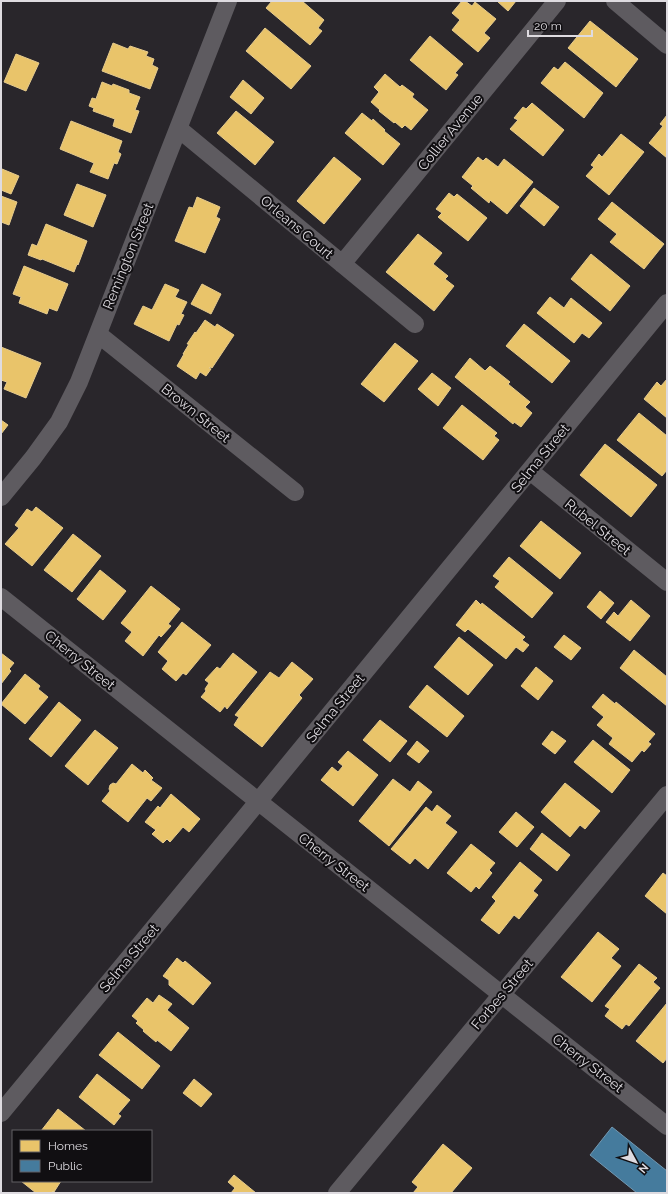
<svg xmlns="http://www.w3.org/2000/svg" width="668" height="1194" viewBox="0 0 668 1194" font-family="Raleway,sans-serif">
  <rect width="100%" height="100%" fill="#29262b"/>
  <path fill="#e9c46a" stroke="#e6cb8d" d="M272 1H302L324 20 318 28 322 31 310 45 266 8Z
    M462 1H465L472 6 475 2 496 19 484 33 490 38 478 52 452 30 460 20 452 13Z
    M497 1H516L508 11Z
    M590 21 638 59 616 87 568 48Z
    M265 28 311 66 291 89 246 51Z
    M430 36 463 64 455 73 458 75 446 90 410 60Z
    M113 43 128 49 130 46 148 52 146 56 154 59 152 65 158 68 150 89 102 71Z
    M16 54 39 63 26 91 4 82Z
    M565 62 603 93 584 118 541 83 554 67 558 70Z
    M385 74 400 87 402 85 414 94 412 97 428 110 411 130 405 125 402 128 395 122 394 123 379 111 380 110 371 102 379 92 374 87Z
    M243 80 264 98 251 114 230 97Z
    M102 82 112 86 113 84 129 90V93L140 97 135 110 139 111 131 133 113 126 115 119 93 111 94 108 89 106 92 98 96 99Z
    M532 103 564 130 543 156 510 129 518 120 514 118 523 107 526 109Z
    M236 111 274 142 255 165 217 133Z
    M362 113 372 121 373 119 385 130 384 131 400 144 383 165 345 133Z
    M667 115V158L649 143 663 126 660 124Z
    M71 121 122 141 118 152 121 154 117 164 114 163 108 179 90 172 94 163 60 149Z
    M621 134 644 152 609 195 586 176 594 167 591 165 599 154 602 157Z
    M334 157 361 179 324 224 297 201Z
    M478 157 483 161 486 158 498 167 504 159 533 182 507 214 490 200 489 203 471 188 473 186 462 177Z
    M2 169 19 176 11 194 1 190Z
    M77 184 106 195 93 227 64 215Z
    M534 188 559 207 544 226 520 206Z
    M449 193 454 197 457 194 487 218 468 241 438 217 442 213 436 209Z
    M1 196 17 202 9 225 1 222Z
    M197 197 220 207 216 217 220 219 205 253 175 241 189 207 193 208Z
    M612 202 664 244 644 269 610 242 617 234 598 219Z
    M46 224 87 241 78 265 77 264 74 272 42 259 41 260 28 255 32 244 37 246Z
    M418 234 442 253 433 264 448 276 445 279 454 286 434 311 386 272Z
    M591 254 630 286 610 311 571 279Z
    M24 266 68 284 57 311 49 308 47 314 19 303 21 297 13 294Z
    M165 284 179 290 175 297 187 302 181 314 184 315 179 325 177 324 169 341 134 324 143 306 152 310Z
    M202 284 221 294 211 314 191 304Z
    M550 297 564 308 571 298 602 323 589 338 582 333 574 343 537 313Z
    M205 320 215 327 217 324 234 335 212 368 210 367 209 368 211 369 206 376 200 372 196 379 177 366 184 354H183L189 344H187L195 332 196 333Z
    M524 324 570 361 552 383 506 346Z
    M395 343 418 361 384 402 361 384Z
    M1 347 41 363 26 398 4 389 7 382 1 380Z
    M470 358 485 371 490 366 510 382 508 384 530 402 525 407 532 413 521 427 514 422 513 424 455 377Z
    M432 373 451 388 438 406 418 389Z
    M667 379V418L644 399 657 382 661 386Z
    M462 405 497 433 494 436 499 440 483 460 443 428Z
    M639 413 667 436V470L662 476 617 440Z
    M1 420 8 425 1 434Z
    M605 444 657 485 631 517 580 475Z
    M36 507 63 528 32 566 5 544 19 528 15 525 27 509 32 512Z
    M541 521 581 553 560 579 520 546Z
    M73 534 101 556 72 592 44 570Z
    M509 557 553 593 532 618 495 587 500 581 493 576Z
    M100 570 126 591 103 620 77 599Z
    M151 586 180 609 168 624 171 626 161 637 159 635 143 656 125 641 132 632 121 623Z
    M600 591 614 603 601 619 587 607Z
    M476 600 481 605 482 603 525 637 522 640 529 645 523 652 516 647 506 659 468 629 465 632 456 625Z
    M631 600 650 616 630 641 606 622 614 612 618 616Z
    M182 622 211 645 186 675 183 673 176 681 162 669 168 661 158 652Z
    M564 635 581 648 571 660 554 647Z
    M459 637 493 665 468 695 434 667Z
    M634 650 667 677V706L620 668Z
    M1 653 14 663 9 669 11 671 1 684Z
    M233 653 257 672 227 709 225 706 220 712 201 697 206 691 205 689 209 683 205 680 217 667 220 669Z
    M292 662 313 679 299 695 302 698 262 747 234 725 239 717 235 715 270 672 279 678Z
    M536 667 553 681 538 700 521 686Z
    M25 674 40 686 38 689 48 697 25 724 1 704Z
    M427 685 464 716 447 737 409 707Z
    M603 694 615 704 616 702 655 734 648 742 651 744 644 752 642 750 632 762 609 744 613 738 597 725 604 717 592 707Z
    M59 702 81 720 51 757 29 739Z
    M380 720 407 741 390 762 363 740Z
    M95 730 118 748 88 785 65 766Z
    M552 731 566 741 555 754 542 744Z
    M593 740 630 770 612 793 574 762Z
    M417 741 429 751 419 763 407 754Z
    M348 751 378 775 353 806 321 780 332 767 338 772 343 766 338 762Z
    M132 764 143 773 145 770 153 778 151 780 162 788 151 801 147 798 128 822 102 801 110 791 109 789 110 785 113 783 116 784Z
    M393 779 410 792 418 781 432 792 389 846 359 821Z
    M565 783 600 811 585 829 580 825 570 837 541 812Z
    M171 794 200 819 189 832 183 827 170 842 167 839 163 843 152 834 156 830 145 822 158 806 160 808Z
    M437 805 451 816 445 823 457 832 428 869 415 858 410 864 391 849 426 807 432 812Z
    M516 812 534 827 517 847 499 832Z
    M542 833 570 855 557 871 530 849Z
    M471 844 495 863 489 870 492 873 479 889 476 886 471 892 447 873Z
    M520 862 542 880 533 891 538 895 519 919 514 915 499 934 481 920 496 901 492 897Z
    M663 873 667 876V914L645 896Z
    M598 932 619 949 611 958 621 966 592 1002 561 977Z
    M177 958 183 963 185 961 211 983 193 1005 169 985V980L163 976Z
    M639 964 657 978 653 982 660 988 629 1026 626 1024 622 1029 605 1016 610 1009 605 1006Z
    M159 995 172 1004 167 1010 189 1028 171 1051 157 1040 156 1042 143 1031 144 1030 136 1023 138 1021 132 1016 147 998 153 1003Z
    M667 1003V1058L663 1063 636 1041Z
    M118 1032 160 1066 142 1089 99 1055Z
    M97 1074 130 1100 118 1114 121 1116 114 1125 79 1097Z
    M194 1079 212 1094 201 1107 183 1093Z
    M58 1109 86 1131H41Z
    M443 1144 472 1168 451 1193H413L418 1187 412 1182Z
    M234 1175 256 1193H231L235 1188 228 1182Z
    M21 1181H61L54 1192 53 1191 51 1193H36Z"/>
  <path fill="#457b9d" stroke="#7398b1" d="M612 1127 667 1171V1193H637L590 1155Z"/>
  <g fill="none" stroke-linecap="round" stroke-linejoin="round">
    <path stroke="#5e5b60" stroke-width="18" d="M615 1 667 45
      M179 129 415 324
      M342 264 557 1
      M98 334 295 492
      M530 471 667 582
      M1 497 33 458 59 422 79 382 228 1
      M1 597 667 1126
      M1 1113 243 820 667 303
      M337 1193 667 795"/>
  </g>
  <g text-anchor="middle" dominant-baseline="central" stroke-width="4" stroke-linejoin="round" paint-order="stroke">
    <g font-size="14" fill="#dedbe0" stroke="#110f12">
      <text transform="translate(450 132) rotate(-51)">Collier Avenue</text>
      <text transform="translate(297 227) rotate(40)">Orleans Court</text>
      <text transform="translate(128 256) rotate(-68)">Remington Street</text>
      <text transform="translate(196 413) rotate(39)">Brown Street</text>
      <text transform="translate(540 458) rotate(-51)">Selma Street</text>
      <text transform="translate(598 527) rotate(39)">Rubel Street</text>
      <text transform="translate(80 660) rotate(39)">Cherry Street</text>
      <text transform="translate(335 708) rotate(-51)">Selma Street</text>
      <text transform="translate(334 862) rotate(38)">Cherry Street</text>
      <text transform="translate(129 958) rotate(-50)">Selma Street</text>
      <text transform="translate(502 994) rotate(-50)">Forbes Street</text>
      <text transform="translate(588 1063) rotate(38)">Cherry Street</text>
    </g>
  </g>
  <rect width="668" height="1194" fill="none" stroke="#dedbe0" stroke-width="4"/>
  <rect x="12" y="1130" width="140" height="52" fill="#110f12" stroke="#636164"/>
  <rect x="20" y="1140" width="20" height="12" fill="#e9c46a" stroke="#636164"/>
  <text x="48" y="1150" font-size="12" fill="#dedbe0">Homes</text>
  <rect x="20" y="1160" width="20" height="12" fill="#457b9d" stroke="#636164"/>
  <text x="48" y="1170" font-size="12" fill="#dedbe0">Public</text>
  <g transform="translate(636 1162) rotate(130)" stroke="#110f12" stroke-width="3" paint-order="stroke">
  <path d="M0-3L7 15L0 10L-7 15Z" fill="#dedbe0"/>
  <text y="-6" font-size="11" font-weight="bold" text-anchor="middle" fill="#dedbe0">N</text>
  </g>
  <path d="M528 30v6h64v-6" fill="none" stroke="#dedbe0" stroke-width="2"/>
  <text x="534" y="30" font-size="12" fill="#dedbe0" stroke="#110f12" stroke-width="3" paint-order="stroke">20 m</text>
</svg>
